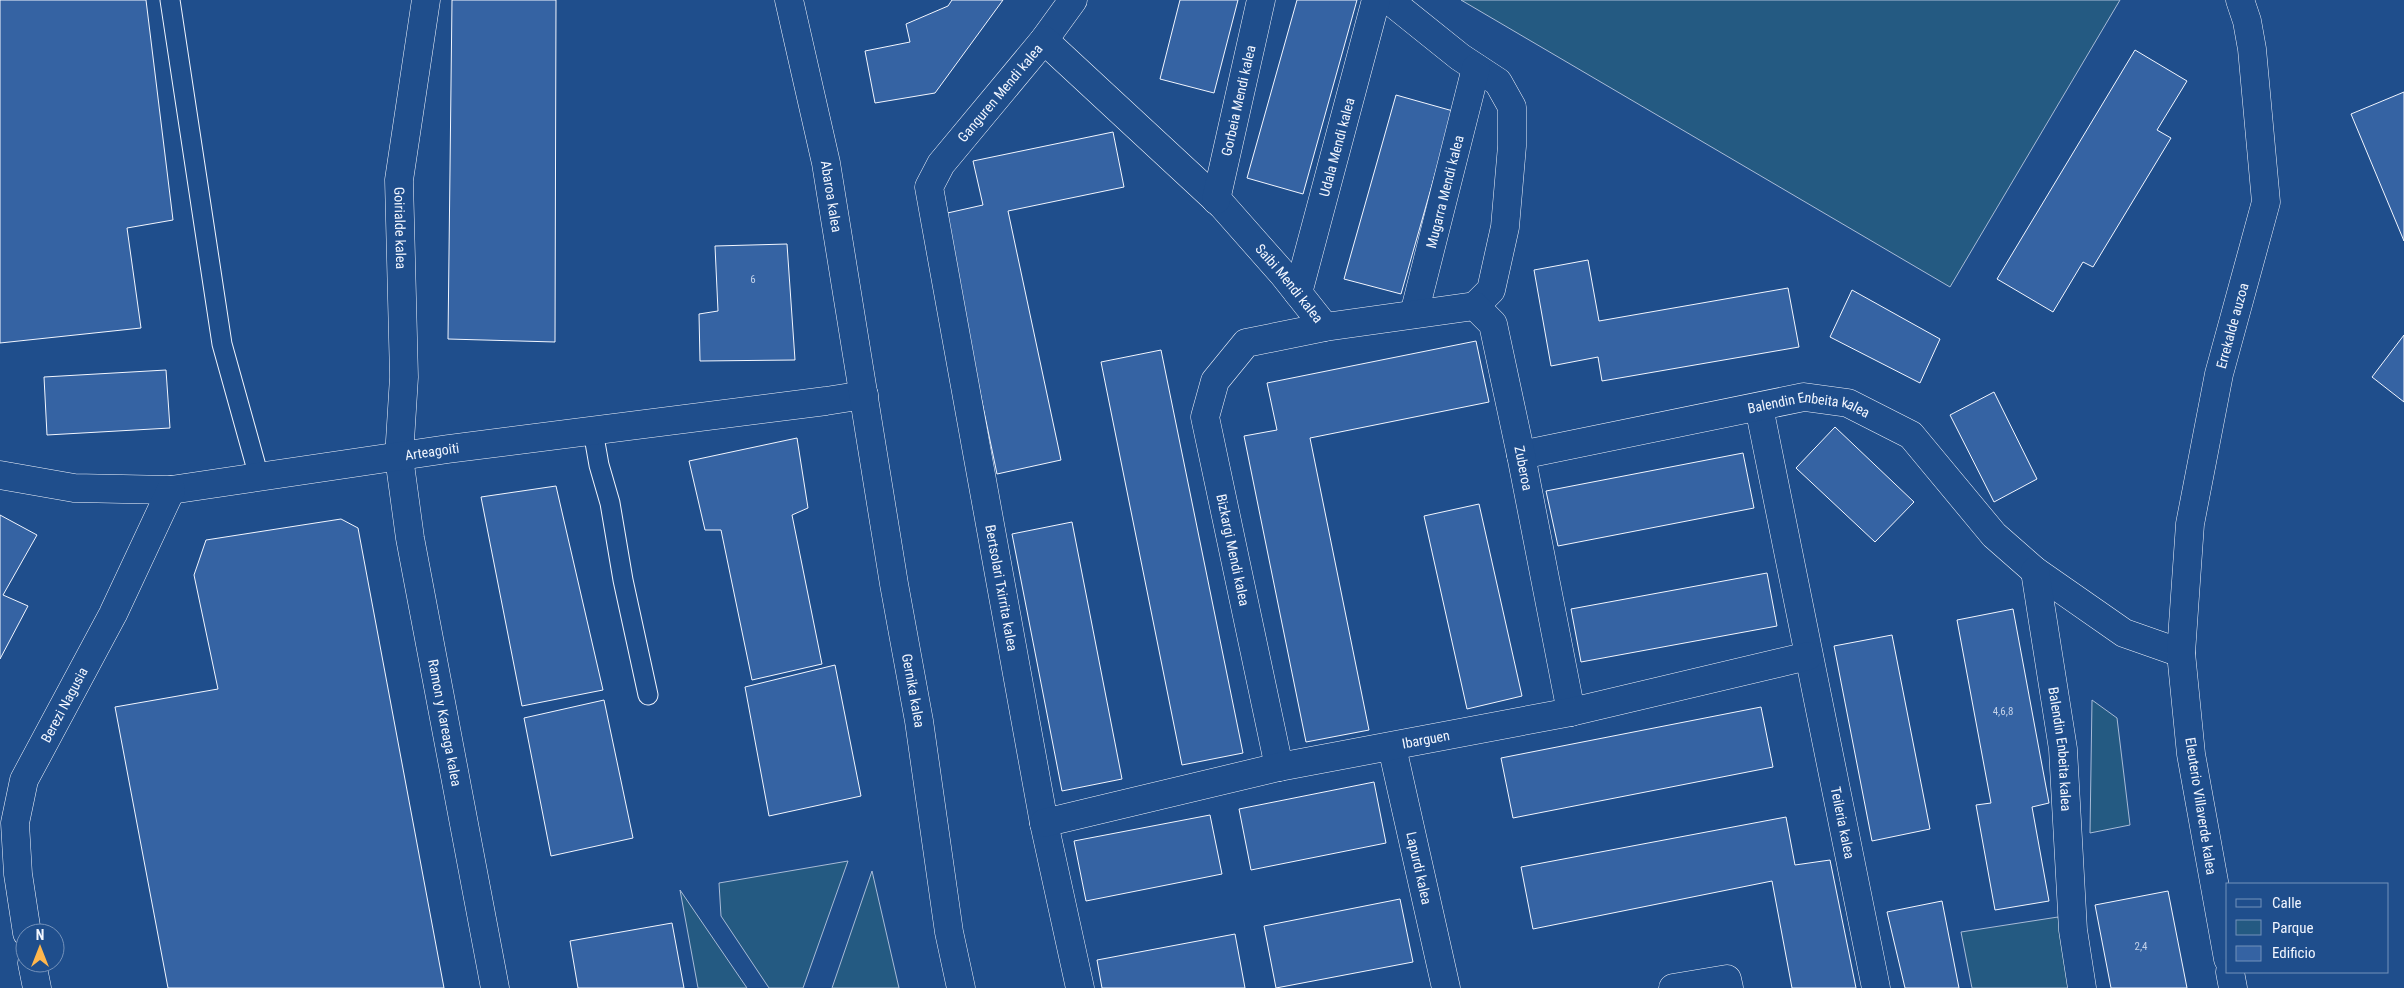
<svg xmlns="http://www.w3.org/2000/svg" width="2404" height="988" viewBox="0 0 2404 988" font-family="'Roboto Condensed',sans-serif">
  <rect width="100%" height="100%" fill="#1f4e8c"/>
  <path fill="#245a82" stroke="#a8bbd7" d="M1461 0H2120L1950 287Z
    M2092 700 2117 718 2130 825 2090 833Z
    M848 861 803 988H769L721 916 719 883Z
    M872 871 899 988H832Z
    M680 890 747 988H698Z
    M2058 917 2073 988H1972L1961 932Z"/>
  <path fill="#3563a3" stroke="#f2f6ff" d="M0 0H146L173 220 127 228 141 328 0 343Z
    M452 0H556L555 342 448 339Z
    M952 0H1003L935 93 875 103 865 51 910 42 906 24 948 6Z
    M1180 0H1238L1214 93 1160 79Z
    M1297 0H1357L1303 194 1247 178Z
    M2135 50 2187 81 2157 130 2171 138 2093 267 2083 262 2053 312 1997 279Z
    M2404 92V241L2351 114Z
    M1396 95 1453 111 1401 294 1344 279Z
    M1113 132 1124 187 1008 211 1061 460 997 474 943 214 983 205 973 161Z
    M787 244 795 360 700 361 699 314 718 311 715 246Z
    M1588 260 1599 321 1788 288 1799 347 1602 381 1598 357 1551 366 1534 270Z
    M1852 290 1940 339 1920 383 1830 337Z
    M2404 335V402L2372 377Z
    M1476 341 1489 402 1310 438 1369 730 1306 742 1244 436 1277 430 1267 383Z
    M1161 350 1243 753 1182 765 1101 362Z
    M166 370 170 428 47 435 44 377Z
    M1994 392 2037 479 1994 502 1950 415Z
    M1835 427 1914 502 1875 542 1796 468Z
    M797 438 808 508 792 515 822 664 752 680 721 530H705L689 461Z
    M1743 453 1754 508 1558 546 1546 491Z
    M556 486 603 690 522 706 481 497Z
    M1479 504 1522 696 1467 709 1424 516Z
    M0 515 37 535 3 595 28 606 0 659Z
    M341 519 358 528 444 988H168L115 707 218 689 194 575 206 540Z
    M1072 522 1122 779 1062 791 1012 534Z
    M1767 573 1777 626 1581 662 1571 609Z
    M2013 609 2049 803 2032 807 2049 901 1995 910 1976 805 1991 803 1957 620Z
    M1892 635 1930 829 1872 841 1834 646Z
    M835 665 861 796 769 816 745 687Z
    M604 700 633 838 551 856 524 718Z
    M1761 707 1773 767 1513 818 1501 758Z
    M1374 782 1386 843 1251 870 1239 809Z
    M1210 815 1222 874 1086 901 1074 841Z
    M1786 817 1795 865 1830 860 1856 988H1792L1772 881 1533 929 1521 867Z
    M2168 891 2187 988H2111L2095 905Z
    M1400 899 1413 962 1276 988 1264 926Z
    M1942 901 1959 988H1905L1887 912Z
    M672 923 684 988H578L570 941Z
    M1235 934 1245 988H1102L1097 960Z"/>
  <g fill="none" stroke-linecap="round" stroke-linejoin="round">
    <defs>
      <path id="lane" d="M170 0 222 344 259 477
        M593 431 599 465 610 503 623 580 648 695"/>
      <g id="street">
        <path id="s1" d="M426 0 399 180 404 377 399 457 410 538 495 988"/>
        <path id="s2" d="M1073 0 1044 40 941 164 929 187 1044 823 1080 988"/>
        <path d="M1389 0 1460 57 1498 82 1512 107V146L1505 227 1491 290 1475 306"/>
        <path id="s3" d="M1044 40 1222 205 1283 274 1325 327"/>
        <path id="s4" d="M1216 200 1261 0"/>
        <path id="s5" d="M1298 293 1376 0"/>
        <path id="s6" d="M1414 314 1476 68"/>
        <path id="s7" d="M1759 407 1876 988"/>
        <path id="s8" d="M1521 455 1804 397 1848 403 1911 435 1994 535 2035 571 2124 633 2181 653"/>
        <path id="s9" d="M0 475 74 488 171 490 448 449 826 401 864 395"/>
        <path id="s10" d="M2035 571 2063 749 2073 930 2082 988"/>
        <path id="s11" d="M1392 747 1446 988"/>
        <path id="s12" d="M1279 767 1205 417 1215 381 1246 343 1325 327 1475 306 1493 324 1521 455 1571 712"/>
        <path id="s13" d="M1044 823 1279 767 1571 712 1808 656"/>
        <path id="s14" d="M27 933 18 874 15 823 24 780 113 614 171 490"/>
        <path id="s15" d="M2228 959 2191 754 2181 653 2190 524 2219 374 2266 202 2252 49 2247 21 2240 0"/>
        <path d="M32 963 37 988"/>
        <path d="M2230 972 2233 988"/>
        <path d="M1673 988 1727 979 1729 988"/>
      </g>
      <g id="primary">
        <path id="s16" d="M789 0 826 163 894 584 919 721 949 932 961 988"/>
      </g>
    </defs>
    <use href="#lane" stroke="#f2f6ff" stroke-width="21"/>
    <use href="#street" stroke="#f2f6ff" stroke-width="29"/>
    <use href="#primary" stroke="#f2f6ff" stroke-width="29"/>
    <use href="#lane" stroke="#1f4e8c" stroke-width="19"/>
    <use href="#street" stroke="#1f4e8c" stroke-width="28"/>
    <use href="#primary" stroke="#1f4e8c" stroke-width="28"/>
  </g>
  <g text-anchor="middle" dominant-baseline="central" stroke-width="4" stroke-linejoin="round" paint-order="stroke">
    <g font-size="11" fill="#c3d1e8">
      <text x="753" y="279">6</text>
      <text x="2003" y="711">4,6,8</text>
      <text x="2141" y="946">2,4</text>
    </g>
    <g font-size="14" fill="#f2f6ff" stroke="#1f4e8c">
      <text transform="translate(1000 93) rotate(-50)">Ganguren Mendi kalea</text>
      <text stroke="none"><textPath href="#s4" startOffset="102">Gorbeia Mendi kalea</textPath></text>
      <text stroke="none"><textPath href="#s5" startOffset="151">Udala Mendi kalea</textPath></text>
      <text stroke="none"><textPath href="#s6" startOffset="126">Mugarra Mendi kalea</textPath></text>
      <text stroke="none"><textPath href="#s16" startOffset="201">Abaroa kalea</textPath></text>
      <text stroke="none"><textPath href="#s1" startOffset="230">Goirialde kalea</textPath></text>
      <text stroke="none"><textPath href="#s3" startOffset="346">Saibi Mendi kalea</textPath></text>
      <text stroke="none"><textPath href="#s15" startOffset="642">Errekalde auzoa</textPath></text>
      <text stroke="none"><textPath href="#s8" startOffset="294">Balendin Enbeita kalea</textPath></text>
      <text stroke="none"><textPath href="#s9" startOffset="436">Arteagoiti</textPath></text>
      <text stroke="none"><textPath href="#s12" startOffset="849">Zuberoa</textPath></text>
      <text transform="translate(1233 550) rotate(78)">Bizkargi Mendi kalea</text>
      <text stroke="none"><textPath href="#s2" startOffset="644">Bertsolari Txirrita kalea</textPath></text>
      <text stroke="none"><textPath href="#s16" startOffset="702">Gernika kalea</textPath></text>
      <text stroke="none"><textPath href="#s14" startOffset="240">Berezi Nagusia</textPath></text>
      <text stroke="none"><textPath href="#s1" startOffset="729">Ramon y Kareaga kalea</textPath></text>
      <text stroke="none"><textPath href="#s13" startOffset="391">Ibarguen</textPath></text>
      <text stroke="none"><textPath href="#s10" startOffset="180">Balendin Enbeita kalea</textPath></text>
      <text transform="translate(2201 806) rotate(81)">Eleuterio Villaverde kalea</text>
      <text stroke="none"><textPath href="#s7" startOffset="424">Teileria kalea</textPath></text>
      <text stroke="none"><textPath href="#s11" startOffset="124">Lapurdi kalea</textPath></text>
    </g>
  </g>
  <rect x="2226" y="883" width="162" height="90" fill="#1f4e8c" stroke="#7391ba"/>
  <rect x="2236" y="899" width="25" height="8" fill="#1f4e8c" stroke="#7391ba"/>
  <text x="2272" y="908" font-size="15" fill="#f2f6ff">Calle</text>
  <rect x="2236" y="920" width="25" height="15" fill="#245a82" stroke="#7391ba"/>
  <text x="2272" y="933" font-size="15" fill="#f2f6ff">Parque</text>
  <rect x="2236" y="946" width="25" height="15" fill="#3563a3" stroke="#7391ba"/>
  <text x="2272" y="958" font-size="15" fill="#f2f6ff">Edificio</text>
  <g transform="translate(40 948)"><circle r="24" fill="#1f4e8c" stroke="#7391ba"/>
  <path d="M0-4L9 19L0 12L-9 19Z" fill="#ffb74d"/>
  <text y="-8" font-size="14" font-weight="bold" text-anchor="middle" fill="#f2f6ff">N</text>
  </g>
</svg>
